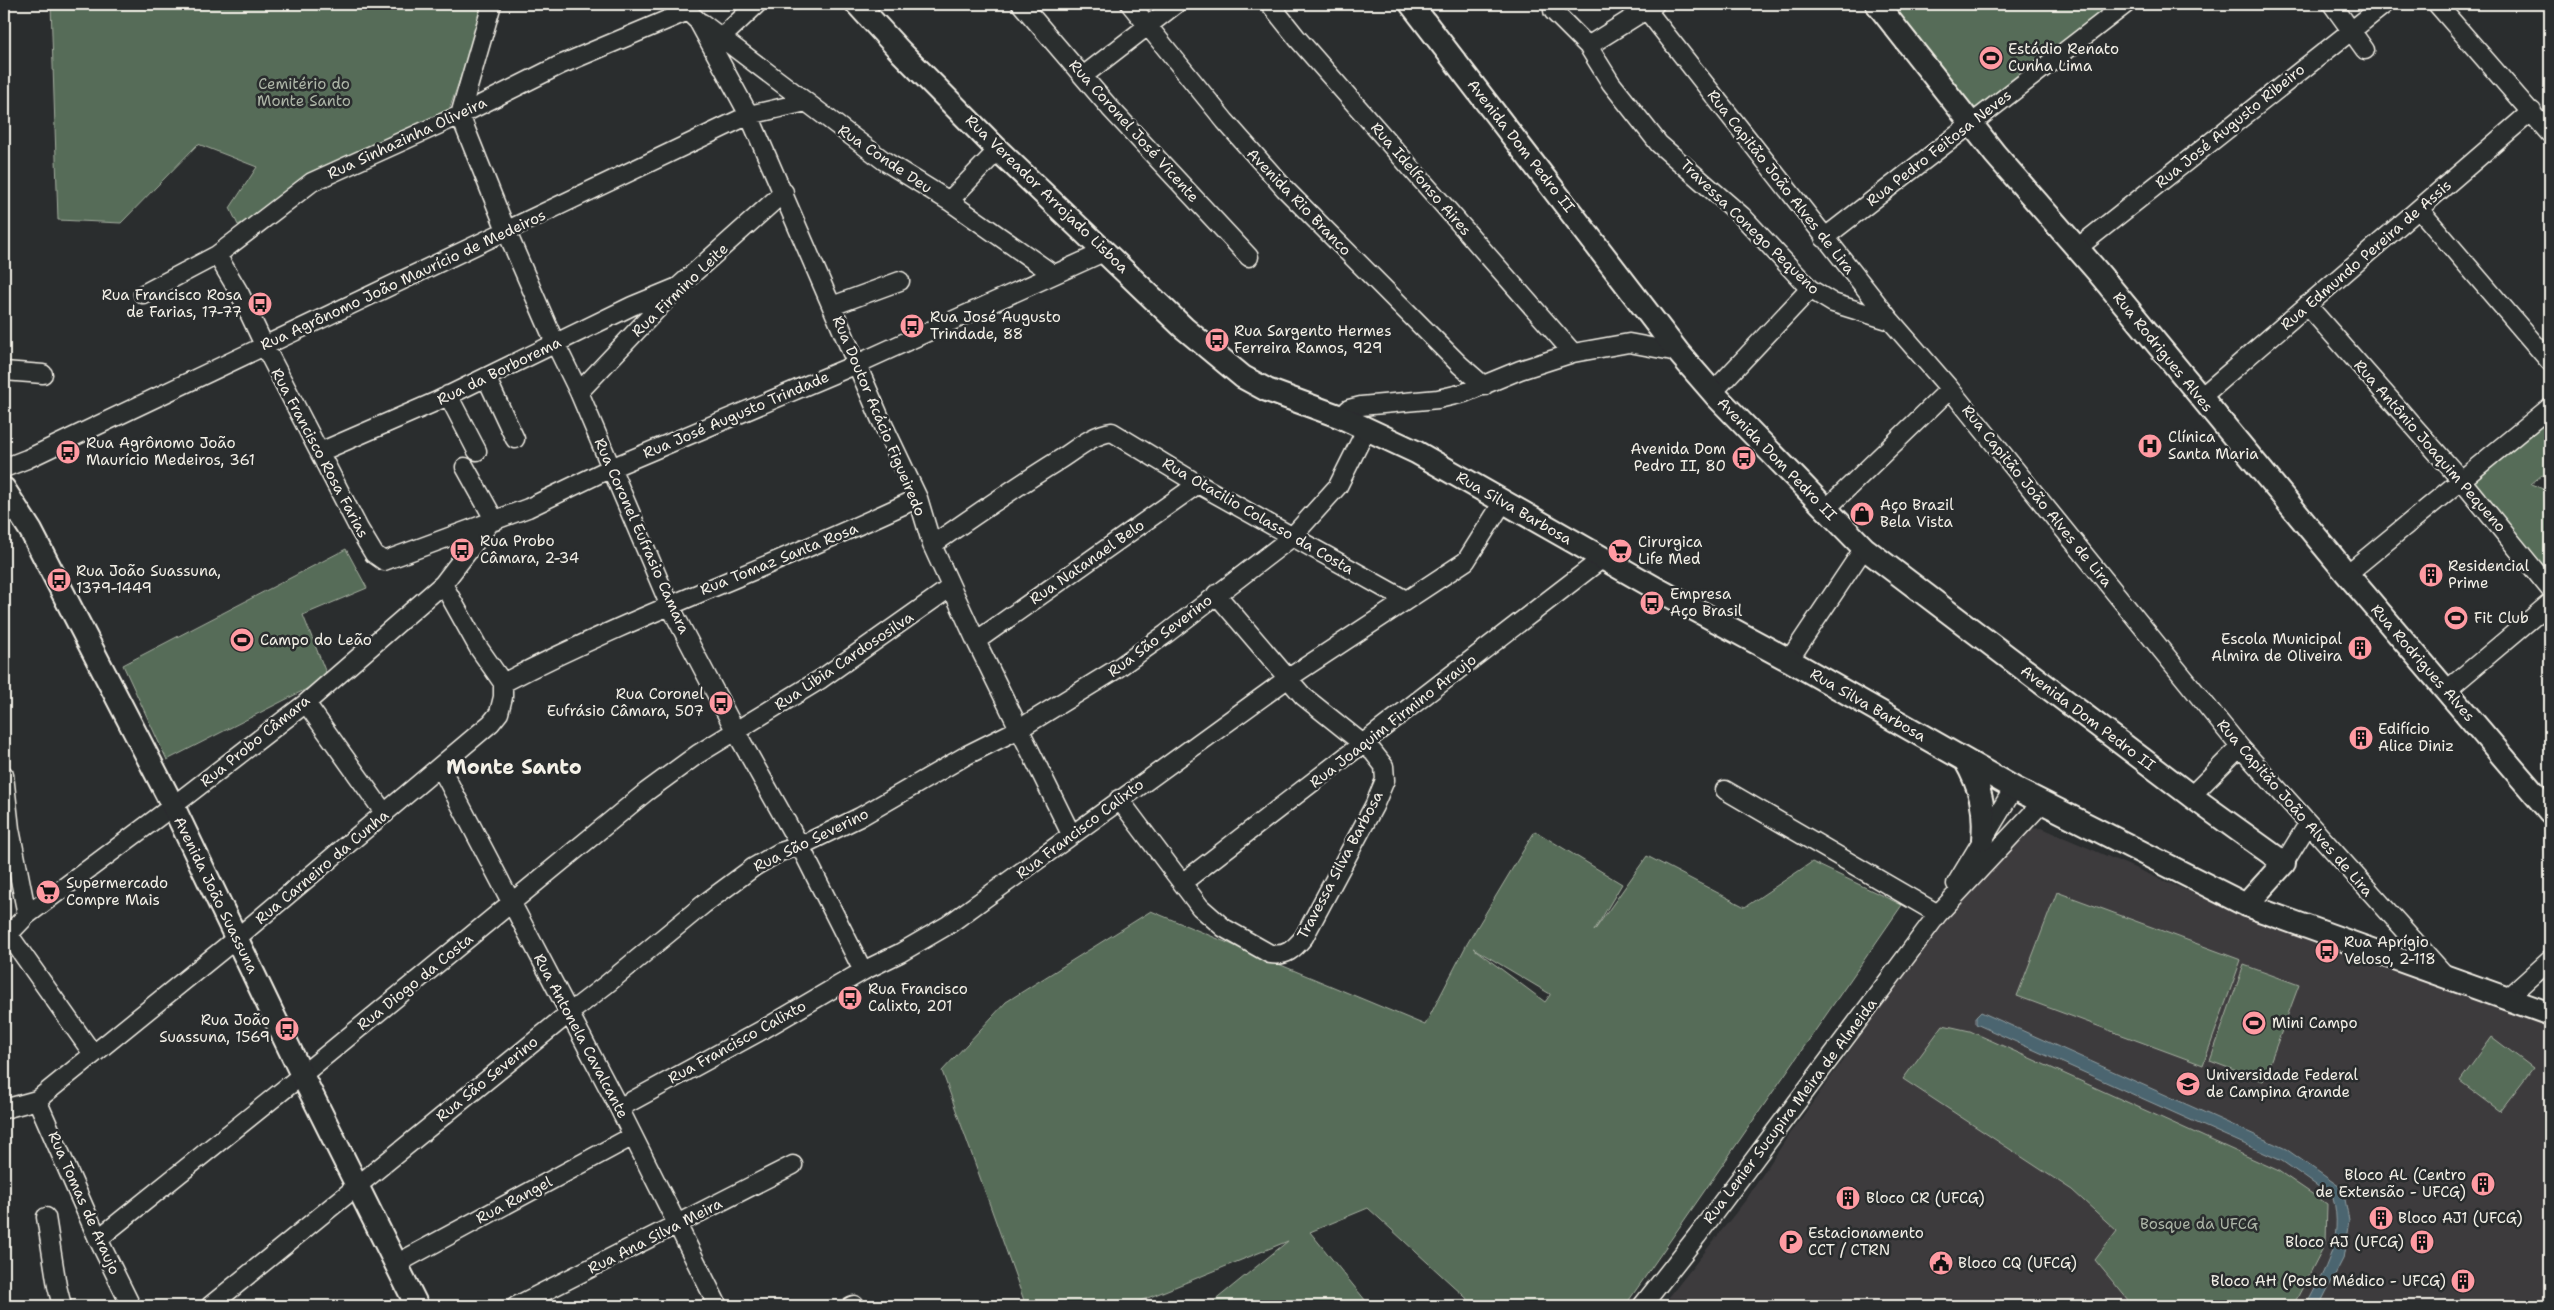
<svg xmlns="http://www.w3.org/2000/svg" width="2554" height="1310" viewBox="0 0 2554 1310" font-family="'Shantell Sans',sans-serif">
  <rect width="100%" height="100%" fill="#2a2d2e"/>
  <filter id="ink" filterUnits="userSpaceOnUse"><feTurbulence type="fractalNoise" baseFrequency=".02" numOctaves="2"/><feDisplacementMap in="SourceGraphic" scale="10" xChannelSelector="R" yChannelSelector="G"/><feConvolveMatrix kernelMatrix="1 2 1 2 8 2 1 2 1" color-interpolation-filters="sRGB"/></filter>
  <g filter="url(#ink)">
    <path fill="#3e3b3e" d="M2042 828 2241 914 2331 948 2550 1026V1306H1662L1745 1201 1785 1141 1928 942 2015 837 2027 829Z"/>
    <path fill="#566c58" stroke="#a5aea0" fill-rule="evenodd" d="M51 4H487L445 121 238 225 230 208 257 167 198 144 121 223 58 220Z
      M1892 4H2119L1976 111Z
      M2550 419V480L2542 475 2531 484 2550 492V586L2462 489Z
      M346 549 367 588 303 615 328 678 167 760 123 665Z
      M1535 831 1622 884 1594 931 1647 856 1745 907 1812 862 1902 905 1625 1306H1475L1368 1208 1310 1232 1370 1306H1208L1288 1241 1128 1306H1026L942 1071 1006 1002 1151 911 1425 1025 1467 944ZM1473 948 1550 994V995L1545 1002Z
      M2057 892 2241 960 2203 1065 2017 996Z
      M2244 965 2299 985 2263 1081 2210 1061Z
      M1943 1025 1970 1031 2277 1170 2327 1204 2326 1242 2293 1306H2133L2095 1260 2117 1231 2072 1190 1903 1079Z
      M2492 1037 2533 1068 2500 1111 2460 1081Z"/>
    <path fill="#4b6570" stroke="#8f9da0" d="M1981 1012 2286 1149 2343 1189 2349 1220 2343 1259 2319 1306H2306C2325 1268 2344 1241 2333 1197L2282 1161 1976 1024V1017Z"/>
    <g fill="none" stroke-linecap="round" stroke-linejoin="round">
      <defs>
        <path id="minor" d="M492 4 460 115 506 230 555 343 579 392 669 604 736 732 800 846 863 971
          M680 4 698 21 749 115 880 418 918 498 932 545 976 641 1071 834
          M1021 4 1110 108 1249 257
          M1130 4 1225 121 1285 189 1460 365 1484 386
          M1270 4 1297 38 1573 353
          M1642 4 1891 321 1950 389 2240 747 2446 976
          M2332 4 2365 50
          M2437 4 2550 134
          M1553 11 1588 46 1611 83 1659 144 1742 216 1810 289 1833 303 1891 321
          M702 23 883 160 949 201 1053 274
          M722 37 757 4
          M1588 46 1655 4
          M1083 76 1176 4
          M949 201 998 150
          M2419 209 2550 362
          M1824 238 2126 4
          M2076 249 2385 4
          M217 255 240 294 264 345 359 529 374 554 384 561 528 508 611 468 857 364 1106 251
          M143 294 217 255 312 182 460 115 560 65 688 11
          M2307 305 2461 480 2550 589
          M832 306 900 281
          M4 371 43 374
          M486 377 515 439
          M579 392 678 287 784 192
          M1713 392 1810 289
          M448 395 477 451
          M2200 398 2532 111
          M1341 417 1349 409 1361 406 1438 399 1464 393 1520 370 1573 353 1629 343 1678 352
          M320 452 435 402 632 306 678 287
          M465 467 495 521
          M4 468 27 459 749 115 806 102
          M1825 510 1950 389
          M932 545C974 516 1015 487 1059 460 1075 450 1093 434 1112 432L1198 484 1404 599
          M2347 574 2550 407
          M976 641 1198 484
          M1789 660 1864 548
          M503 683C637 613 781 564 918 498
          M2447 690 2550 603
          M306 703 385 814
          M441 768 619 1108 718 1306
          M4 775 10 829 27 915
          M1725 790 1938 914
          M2191 796 2240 747
          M1119 799 1200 907 1224 928 1270 954C1286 957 1294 949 1304 937L1374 806 1385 780 1384 766 1373 752 1303 696 1216 594
          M2284 863 2308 824
          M1182 883 1603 558
          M1956 884 2014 788
          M9 935 93 1054
          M4 939 27 915 173 806 306 703 443 584 489 524
          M2508 998 2550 960
          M37 1100 98 1239 131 1306
          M619 1108 764 1029 863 971 900 953 948 925 1287 679 1466 561 1503 502
          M4 1109 37 1100 238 937 491 723 499 713 503 697V683L478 647 443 584
          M46 1217 57 1286 62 1306
          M98 1239 302 1075 646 792 698 754 821 679 951 587
          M396 1264 633 1136
          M210 1306 568 1014 607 984 704 904 754 867 780 852 800 846 860 817 967 755 1019 729 1115 670 1166 634 1292 537 1338 486 1367 428
          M516 1306 793 1165
          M851 1306 854 1305
          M1642 1306 1697 1236 1938 914 2042 803"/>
        <path id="major" d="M857 4 901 52 998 150 1184 328 1243 377 1267 390 1341 417 1416 452 1657 589 1789 660 2014 788 2246 905 2550 1014
          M1411 4 1678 352 1717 397 1864 548 2191 796 2284 863 2246 905
          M1877 4 1995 154 2097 271 2347 574 2550 812
          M4 489 31 531 173 806 302 1075 417 1306
          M1965 760C1980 786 1986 809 1983 839"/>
      </defs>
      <use href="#minor" stroke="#f4f1e8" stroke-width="21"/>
      <use href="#major" stroke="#f4f1e8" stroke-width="26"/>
      <use href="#minor" stroke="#2a2d2e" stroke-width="18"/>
      <use href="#major" stroke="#2a2d2e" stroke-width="22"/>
    </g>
  </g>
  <defs>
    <symbol id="stadium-disc" viewBox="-11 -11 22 22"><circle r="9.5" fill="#ff9aa2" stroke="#2a2d2e"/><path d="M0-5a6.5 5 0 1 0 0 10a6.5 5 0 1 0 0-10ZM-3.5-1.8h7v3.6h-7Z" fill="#111"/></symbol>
    <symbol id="bus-disc" viewBox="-11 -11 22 22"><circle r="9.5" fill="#ff9aa2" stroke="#2a2d2e"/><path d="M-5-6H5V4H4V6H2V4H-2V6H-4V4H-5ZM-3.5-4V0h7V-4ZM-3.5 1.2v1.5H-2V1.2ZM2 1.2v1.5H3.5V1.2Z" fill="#111"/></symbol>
    <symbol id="hospital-disc" viewBox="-11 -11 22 22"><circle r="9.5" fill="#ff9aa2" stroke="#2a2d2e"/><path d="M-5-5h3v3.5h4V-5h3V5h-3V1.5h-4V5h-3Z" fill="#111"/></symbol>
    <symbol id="shop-disc" viewBox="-11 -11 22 22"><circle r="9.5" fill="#ff9aa2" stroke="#2a2d2e"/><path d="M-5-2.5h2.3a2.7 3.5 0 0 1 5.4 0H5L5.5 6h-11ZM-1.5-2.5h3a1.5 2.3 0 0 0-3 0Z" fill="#111"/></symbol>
    <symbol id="supermarket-disc" viewBox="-11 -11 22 22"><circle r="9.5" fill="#ff9aa2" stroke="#2a2d2e"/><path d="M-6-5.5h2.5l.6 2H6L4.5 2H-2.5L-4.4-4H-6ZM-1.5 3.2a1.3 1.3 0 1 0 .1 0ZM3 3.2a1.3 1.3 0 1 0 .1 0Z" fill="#111"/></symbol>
    <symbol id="building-disc" viewBox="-11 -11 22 22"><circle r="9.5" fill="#ff9aa2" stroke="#2a2d2e"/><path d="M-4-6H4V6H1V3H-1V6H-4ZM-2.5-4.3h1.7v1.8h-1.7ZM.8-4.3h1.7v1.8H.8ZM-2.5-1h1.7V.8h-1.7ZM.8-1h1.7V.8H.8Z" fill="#111"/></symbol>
    <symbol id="university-disc" viewBox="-11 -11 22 22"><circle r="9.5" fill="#ff9aa2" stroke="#2a2d2e"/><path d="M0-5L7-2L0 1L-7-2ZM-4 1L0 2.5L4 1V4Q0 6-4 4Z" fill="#111"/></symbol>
    <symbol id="parking-disc" viewBox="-11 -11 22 22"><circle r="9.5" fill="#ff9aa2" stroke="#2a2d2e"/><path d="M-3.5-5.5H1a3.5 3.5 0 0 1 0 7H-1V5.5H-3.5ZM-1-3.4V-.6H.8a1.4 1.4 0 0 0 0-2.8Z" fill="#111"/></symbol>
    <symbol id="civic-disc" viewBox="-11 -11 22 22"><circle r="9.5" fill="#ff9aa2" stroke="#2a2d2e"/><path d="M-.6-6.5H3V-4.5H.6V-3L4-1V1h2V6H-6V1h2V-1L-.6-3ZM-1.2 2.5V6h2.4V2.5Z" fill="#111"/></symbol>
  </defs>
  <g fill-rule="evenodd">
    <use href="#stadium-disc" x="1977" y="44" width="28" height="28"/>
    <use href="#bus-disc" x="246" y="290" width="28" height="28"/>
    <use href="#bus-disc" x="898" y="312" width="28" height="28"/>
    <use href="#bus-disc" x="1203" y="326" width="28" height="28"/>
    <use href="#hospital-disc" x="2136" y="432" width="28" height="28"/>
    <use href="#bus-disc" x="54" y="438" width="28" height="28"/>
    <use href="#bus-disc" x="1730" y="444" width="28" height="28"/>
    <use href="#shop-disc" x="1848" y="500" width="28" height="28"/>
    <use href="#bus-disc" x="448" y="536" width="28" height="28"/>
    <use href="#supermarket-disc" x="1606" y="537" width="28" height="28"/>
    <use href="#building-disc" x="2417" y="561" width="28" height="28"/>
    <use href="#bus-disc" x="45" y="566" width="28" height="28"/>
    <use href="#bus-disc" x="1638" y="589" width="28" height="28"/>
    <use href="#stadium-disc" x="2442" y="604" width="28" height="28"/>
    <use href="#stadium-disc" x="228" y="626" width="28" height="28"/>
    <use href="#building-disc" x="2346" y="634" width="28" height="28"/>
    <use href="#bus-disc" x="707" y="689" width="28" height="28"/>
    <use href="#building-disc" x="2347" y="724" width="28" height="28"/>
    <use href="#supermarket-disc" x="34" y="878" width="28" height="28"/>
    <use href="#bus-disc" x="2313" y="937" width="28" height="28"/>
    <use href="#bus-disc" x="836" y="984" width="28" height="28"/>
    <use href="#stadium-disc" x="2240" y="1009" width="28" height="28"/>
    <use href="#bus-disc" x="273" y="1015" width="28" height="28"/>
    <use href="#university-disc" x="2174" y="1070" width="28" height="28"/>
    <use href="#building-disc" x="2469" y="1170" width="28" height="28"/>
    <use href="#building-disc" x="1834" y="1184" width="28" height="28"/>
    <use href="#building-disc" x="2367" y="1204" width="28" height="28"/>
    <use href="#parking-disc" x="1777" y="1228" width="28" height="28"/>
    <use href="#building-disc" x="2408" y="1228" width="28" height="28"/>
    <use href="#civic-disc" x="1927" y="1249" width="28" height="28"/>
    <use href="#building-disc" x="2449" y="1267" width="28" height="28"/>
  </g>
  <g text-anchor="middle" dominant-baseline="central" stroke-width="5" stroke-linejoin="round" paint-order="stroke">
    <g font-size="15" fill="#f4f1e8" stroke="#2a2d2e" text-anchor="start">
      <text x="2008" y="49">Estádio Renato<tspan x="2008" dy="17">Cunha Lima</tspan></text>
      <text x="242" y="295" text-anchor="end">Rua Francisco Rosa<tspan x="242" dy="17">de Farias, 17-77</tspan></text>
      <text x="930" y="317">Rua José Augusto<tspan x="930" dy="17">Trindade, 88</tspan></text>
      <text x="1234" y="331">Rua Sargento Hermes<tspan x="1234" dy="17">Ferreira Ramos, 929</tspan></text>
      <text x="2168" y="437">Clínica<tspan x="2168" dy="17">Santa Maria</tspan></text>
      <text x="86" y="443">Rua Agrônomo João<tspan x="86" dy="17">Maurício Medeiros, 361</tspan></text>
      <text x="1726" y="449" text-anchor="end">Avenida Dom<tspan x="1726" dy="17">Pedro II, 80</tspan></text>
      <text x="1880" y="505">Aço Brazil<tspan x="1880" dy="17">Bela Vista</tspan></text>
      <text x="480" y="541">Rua Probo<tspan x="480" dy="17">Câmara, 2-34</tspan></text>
      <text x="1638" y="542">Cirurgica<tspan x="1638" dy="17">Life Med</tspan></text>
      <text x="2448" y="566">Residencial<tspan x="2448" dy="17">Prime</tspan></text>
      <text x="76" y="571">Rua João Suassuna,<tspan x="76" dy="17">1379-1449</tspan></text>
      <text x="1670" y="594">Empresa<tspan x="1670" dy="17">Aço Brasil</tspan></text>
      <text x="2474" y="618">Fit Club</text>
      <text x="2342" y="639" text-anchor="end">Escola Municipal<tspan x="2342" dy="17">Almira de Oliveira</tspan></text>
      <text x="260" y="640">Campo do Leão</text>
      <text x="704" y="694" text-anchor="end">Rua Coronel<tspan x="704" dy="17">Eufrásio Câmara, 507</tspan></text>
      <text x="2378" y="729">Edifício<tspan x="2378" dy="17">Alice Diniz</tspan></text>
      <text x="66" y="883">Supermercado<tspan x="66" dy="17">Compre Mais</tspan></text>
      <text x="2344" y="942">Rua Aprígio<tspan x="2344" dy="17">Veloso, 2-118</tspan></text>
      <text x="868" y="989">Rua Francisco<tspan x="868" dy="17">Calixto, 201</tspan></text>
      <text x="270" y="1020" text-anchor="end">Rua João<tspan x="270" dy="17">Suassuna, 1569</tspan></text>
      <text x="2272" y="1023">Mini Campo</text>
      <text x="2206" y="1075">Universidade Federal<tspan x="2206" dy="17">de Campina Grande</tspan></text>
      <text x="2466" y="1175" text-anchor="end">Bloco AL (Centro<tspan x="2466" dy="17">de Extensão - UFCG)</tspan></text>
      <text x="1866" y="1198">Bloco CR (UFCG)</text>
      <text x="2398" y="1218">Bloco AJ1 (UFCG)</text>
      <text x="1808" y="1233">Estacionamento<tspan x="1808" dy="17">CCT / CTRN</tspan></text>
      <text x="2404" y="1242" text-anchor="end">Bloco AJ (UFCG)</text>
      <text x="1958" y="1263">Bloco CQ (UFCG)</text>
      <text x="2446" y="1281" text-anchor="end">Bloco AH (Posto Médico - UFCG)</text>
    </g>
    <g font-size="15" fill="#adb5a7" stroke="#2a2d2e">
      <text x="304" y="84">Cemitério do<tspan x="304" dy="17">Monte Santo</tspan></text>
      <text x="2199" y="1224">Bosque da UFCG</text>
    </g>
    <g font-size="15" fill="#f4f1e8" stroke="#2a2d2e">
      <text transform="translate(2230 126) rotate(-39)">Rua José Augusto Ribeiro</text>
      <text transform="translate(1134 131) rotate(48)">Rua Coronel José Vicente</text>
      <text transform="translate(407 138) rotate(-25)">Rua Sinhazinha Oliveira</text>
      <text transform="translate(1521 146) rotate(52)">Avenida Dom Pedro II</text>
      <text transform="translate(1939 148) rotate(-38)">Rua Pedro Feitosa Neves</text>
      <text transform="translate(885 159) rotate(34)">Rua Conde Deu</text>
      <text transform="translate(1421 179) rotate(49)">Rua Idelfonso Aires</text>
      <text transform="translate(1781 182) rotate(52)">Rua Capitão João Alves de Lira</text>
      <text transform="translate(1047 194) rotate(44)">Rua Vereador Arrojado Lisboa</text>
      <text transform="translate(1299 202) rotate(46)">Avenida Rio Branco</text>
      <text transform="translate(1750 227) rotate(44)">Travessa Conego Pequeno</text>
      <text transform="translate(2366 255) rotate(-41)">Rua Edmundo Pereira de Assis</text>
      <text transform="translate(403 280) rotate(-25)">Rua Agrônomo João Maurício de Medeiros</text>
      <text transform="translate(680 290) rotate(-44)">Rua Firmino Leite</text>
      <text transform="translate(2163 352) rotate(51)">Rua Rodrigues Alves</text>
      <text transform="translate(499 371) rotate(-26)">Rua da Borborema</text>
      <text transform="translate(736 415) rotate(-23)">Rua José Augusto Trindade</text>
      <text transform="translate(879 416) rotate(67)">Rua Doutor Acácio Figueiredo</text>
      <text transform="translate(2430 446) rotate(49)">Rua Antônio Joaquim Pequeno</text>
      <text transform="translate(320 453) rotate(62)">Rua Francisco Rosa Farias</text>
      <text transform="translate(1777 459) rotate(46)">Avenida Dom Pedro II</text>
      <text transform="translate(2037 496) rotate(51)">Rua Capitão João Alves de Lira</text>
      <text transform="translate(1514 508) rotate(30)">Rua Silva Barbosa</text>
      <text transform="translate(1258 516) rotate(30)">Rua Otacilio Colasso da Costa</text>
      <text transform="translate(642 536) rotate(66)">Rua Coronel Eufrasio Camara</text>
      <text transform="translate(779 559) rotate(-22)">Rua Tomaz Santa Rosa</text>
      <text transform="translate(1087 562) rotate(-35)">Rua Natanael Belo</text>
      <text transform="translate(1160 636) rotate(-37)">Rua São Severino</text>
      <text transform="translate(844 661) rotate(-34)">Rua Libia Cardososilva</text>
      <text transform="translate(2423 663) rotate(49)">Rua Rodrigues Alves</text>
      <text transform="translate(1868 705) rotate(30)">Rua Silva Barbosa</text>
      <text transform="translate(2088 718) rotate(37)">Avenida Dom Pedro II</text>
      <text transform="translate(1393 721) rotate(-38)">Rua Joaquim Firmino Araujo</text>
      <text transform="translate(255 741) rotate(-39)">Rua Probo Câmara</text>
      <text transform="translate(2295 808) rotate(49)">Rua Capitão João Alves de Lira</text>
      <text transform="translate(1080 829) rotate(-37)">Rua Francisco Calixto</text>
      <text transform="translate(811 840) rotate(-26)">Rua São Severino</text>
      <text transform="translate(1340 865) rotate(-62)">Travessa Silva Barbosa</text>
      <text transform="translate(322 867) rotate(-40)">Rua Carneiro da Cunha</text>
      <text transform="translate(216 895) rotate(64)">Avenida João Suassuna</text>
      <text transform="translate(415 982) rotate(-39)">Rua Diogo da Costa</text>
      <text transform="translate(581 1036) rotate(62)">Rua Antonela Cavalcante</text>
      <text transform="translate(737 1042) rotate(-29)">Rua Francisco Calixto</text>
      <text transform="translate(487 1079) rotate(-39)">Rua São Severino</text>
      <text transform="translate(1790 1111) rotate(-53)">Rua Lenier Sucupira Meira de Almeida</text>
      <text transform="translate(514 1200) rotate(-28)">Rua Rangel</text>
      <text transform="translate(84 1203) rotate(66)">Rua Tomas de Araujo</text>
      <text transform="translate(655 1236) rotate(-27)">Rua Ana Silva Meira</text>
    </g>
    <g font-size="20" font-weight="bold" fill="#f4f1e8" stroke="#2a2d2e">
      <text x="514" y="767">Monte Santo</text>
    </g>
  </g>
  <rect width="2554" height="1310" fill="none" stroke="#2a2d2e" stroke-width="20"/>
  <rect x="10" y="10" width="2534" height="1290" fill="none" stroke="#f4f1e8" stroke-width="2" filter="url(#ink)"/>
</svg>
